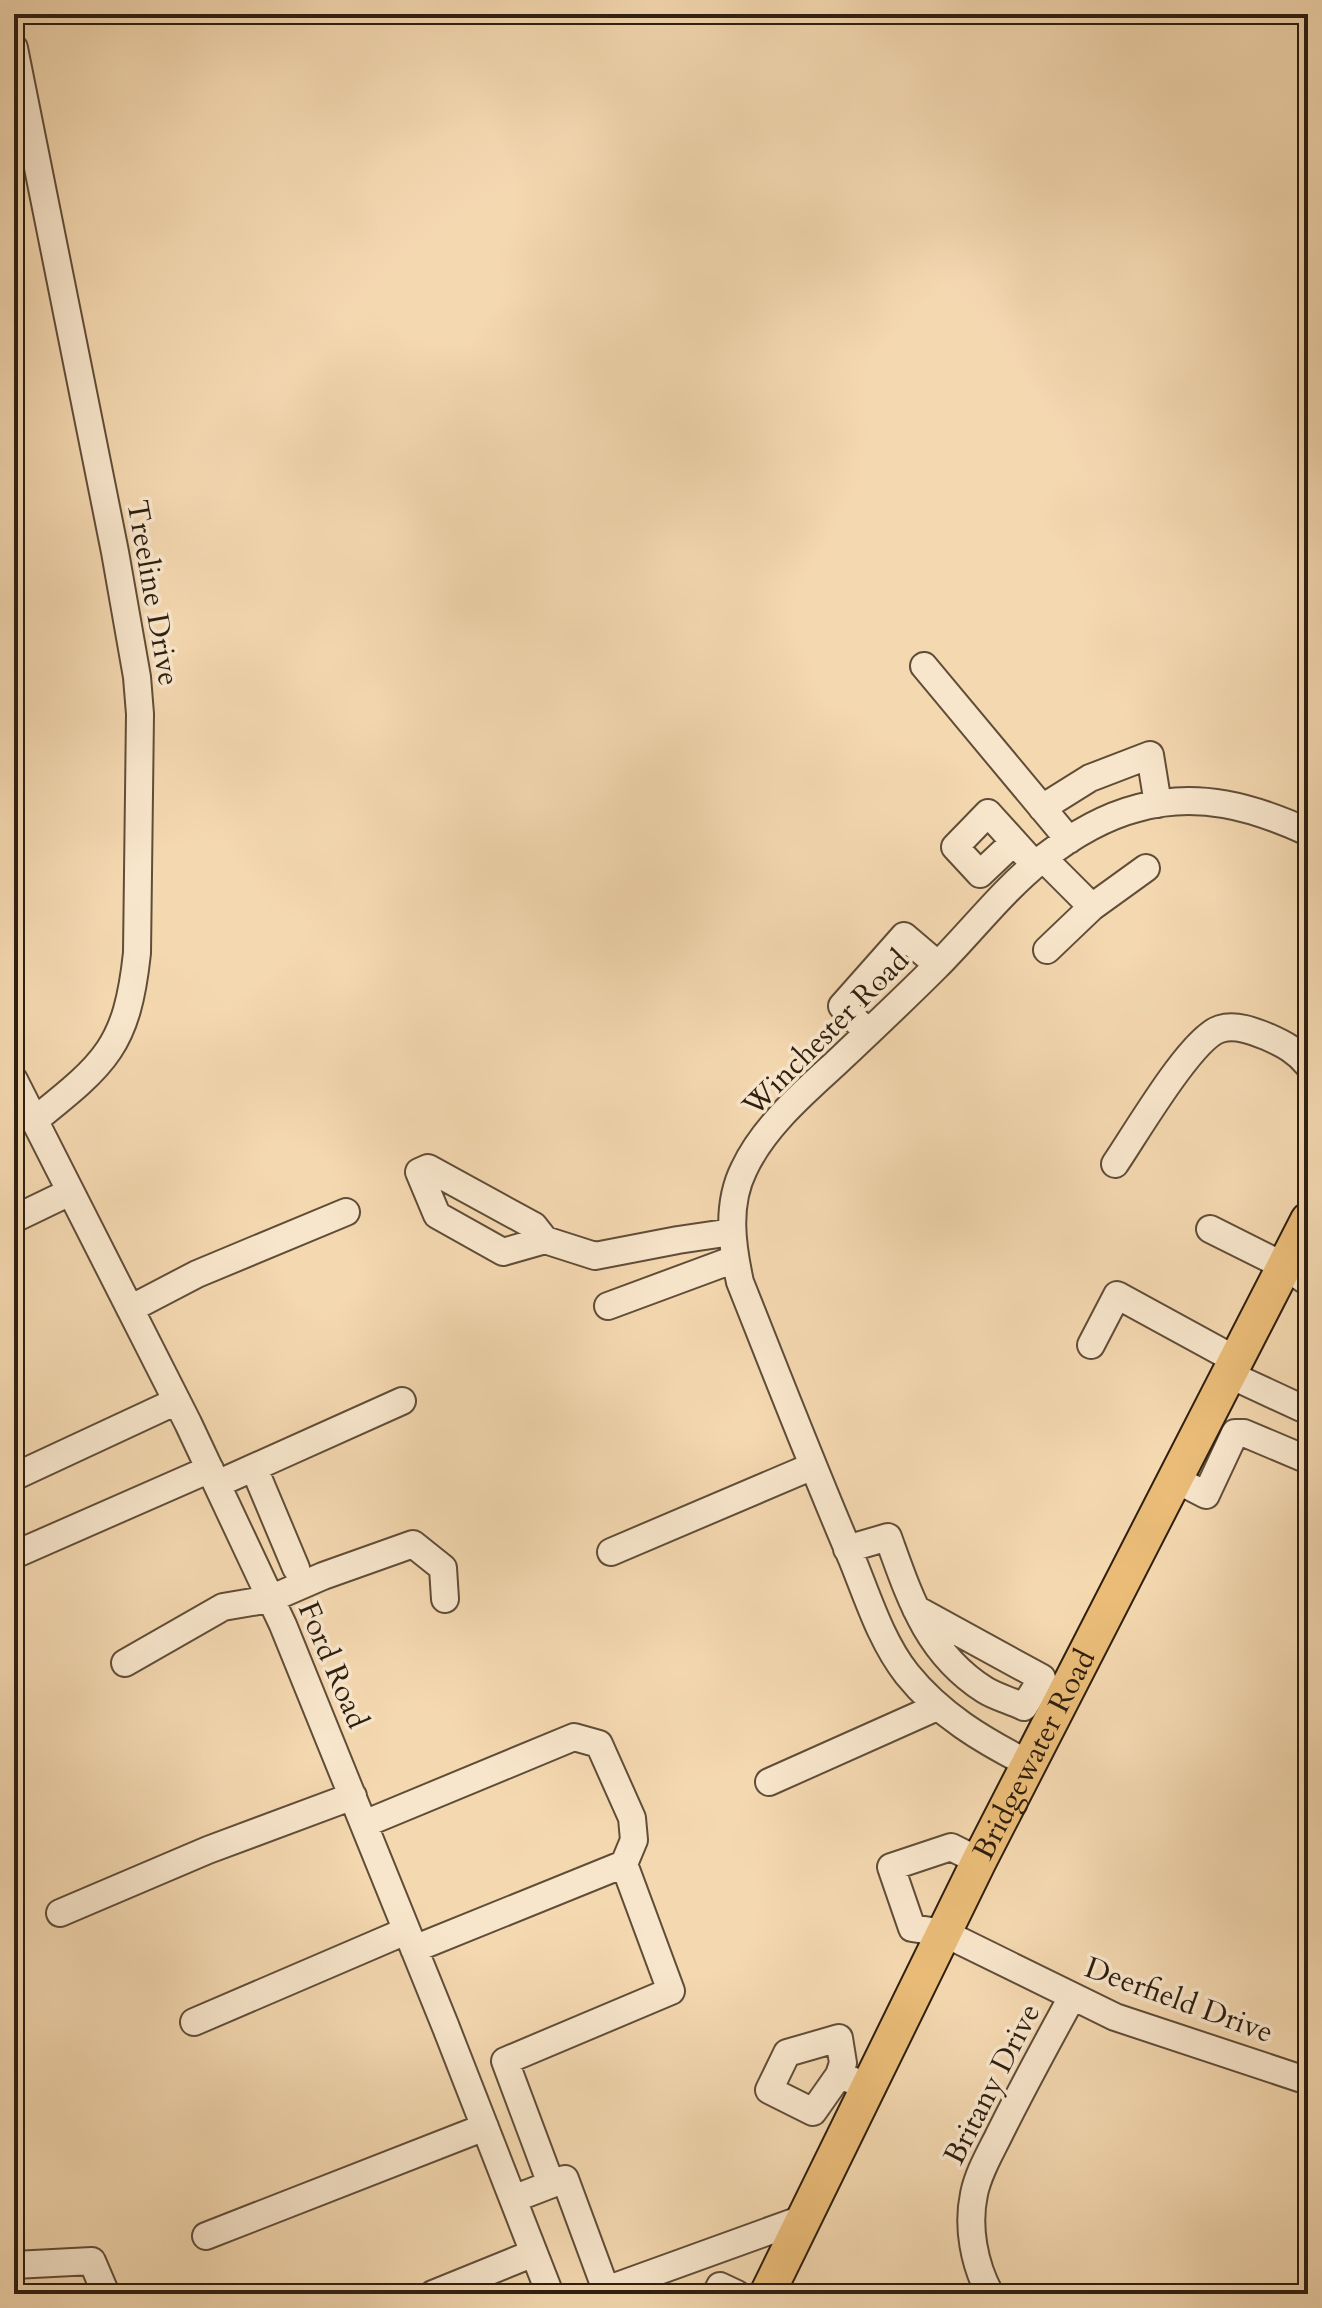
<svg xmlns="http://www.w3.org/2000/svg" width="1322" height="2308" viewBox="0 0 1322 2308" font-family="Cardo,serif">
  <rect width="100%" height="100%" fill="#f4d8b0"/>
  <filter id="stains"><feTurbulence type="fractalNoise" baseFrequency=".0025" numOctaves="4"/><feColorMatrix values="0 0 0 0 .2 0 0 0 0 .09 0 0 0 0 .02 0 0 0 .5 -.17"/></filter>
  <radialGradient id="worn" r=".72"><stop offset=".6" stop-color="#630" stop-opacity="0"/><stop offset="1" stop-color="#630" stop-opacity=".3"/></radialGradient>
  <g fill="none" stroke-linecap="round" stroke-linejoin="round">
    <defs>
      <path id="minor" d="M14 48 115 552 137 677 140 714 137 953C127 1046 106 1063 35 1120
        M924 666 1069 840
        M1042 808 1090 778 1150 755 1158 804
        M1014 842 980 874 955 847 988 813 1035 865
        M1043 858 1092 907 1047 950
        M1092 907 1146 868
        M868 1033 842 1006 904 936 938 965
        M14 1080 188 1423 283 1625 445 2025 550 2294
        M1115 1164C1135 1135 1191 1038 1220 1029 1236 1024 1253 1031 1268 1037 1284 1044 1297 1051 1308 1065
        M14 1219 70 1192
        M1210 1229 1284 1266 1308 1282
        M545 1240 503 1252 437 1215 419 1172 428 1168 534 1226 545 1240 595 1256 678 1240 732 1232
        M608 1306 735 1259
        M130 1309 197 1274 346 1212
        M1091 1345 1117 1295 1236 1360
        M1228 1374 1308 1411
        M254 1468 296 1568
        M18 1475 177 1401
        M1175 1479 1206 1495 1235 1433H1244L1308 1460
        M217 1484 402 1401
        M847 1549 888 1537C910 1598 927 1653 985 1690 996 1697 1012 1701 1024 1707L1042 1678 916 1609
        M611 1552 813 1466
        M14 1555 210 1469
        M125 1663 223 1607 270 1599 323 1576 413 1544 443 1568 445 1599
        M1029 1764C982 1740 940 1715 907 1674 881 1641 868 1598 852 1559 813 1468 777 1375 740 1282 732 1245 726 1205 744 1169 763 1128 802 1094 835 1064 869 1032 903 1000 936 967 972 931 1002 891 1042 859 1070 837 1103 817 1138 808 1198 791 1253 807 1308 832
        M769 1782 937 1707
        M364 1824 574 1737 599 1744 632 1818 634 1840 624 1864
        M979 1861 951 1847 891 1867 912 1928 944 1933 1115 2017 1308 2081
        M60 1913 208 1850 353 1796
        M414 1949 624 1864 671 1991 505 2061 551 2184
        M194 2022 406 1931
        M839 2075 843 2063 839 2038 787 2053 769 2090 813 2112 839 2075 869 2087
        M513 2199 565 2179 606 2290 805 2218
        M206 2236 485 2127
        M14 2265 92 2261 106 2294
        M433 2294 534 2253
        M716 2294 720 2286 737 2294
        M990 2294C974 2264 967 2227 974 2194 978 2174 989 2155 998 2137 1021 2090 1047 2043 1072 1997"/>
      <g id="major">
        <path id="s1" d="M767 2294 979 1861 1308 1220"/>
      </g>
    </defs>
    <use href="#minor" stroke="#604d38" stroke-width="30"/>
    <use href="#major" stroke="#2e1f10" stroke-width="38"/>
    <use href="#minor" stroke="#f8e6cc" stroke-width="26"/>
    <use href="#major" stroke="#eabc78" stroke-width="34"/>
  </g>
  <g text-anchor="middle" dominant-baseline="central" stroke-width="7" stroke-linejoin="round" paint-order="stroke">
    <g font-size="30" fill="#2e1f10" stroke="#f8e6cc">
      <text transform="translate(153 593) rotate(80)">Treeline Drive</text>
      <text transform="translate(826 1033) rotate(-45)">Winchester Road</text>
      <text transform="translate(333 1665) rotate(67)">Ford Road</text>
      <text stroke="none"><textPath href="#s1" startOffset="602">Bridgewater Road</textPath></text>
      <text transform="translate(1179 2000) rotate(20)">Deerfield Drive</text>
      <text transform="translate(992 2084) rotate(-63)">Britany Drive</text>
    </g>
  </g>
  <rect width="1322" height="2308" fill="none" stroke="#f4d8b0" stroke-width="48"/>
  <rect x="16" y="16" width="1290" height="2276" fill="none" stroke="#2e1f10" stroke-width="4"/>
  <rect x="24" y="24" width="1274" height="2260" fill="none" stroke="#2e1f10" stroke-width="2"/>
  <rect width="100%" height="100%" filter="url(#stains)"/>
  <rect width="100%" height="100%" fill="url(#worn)"/>
</svg>
